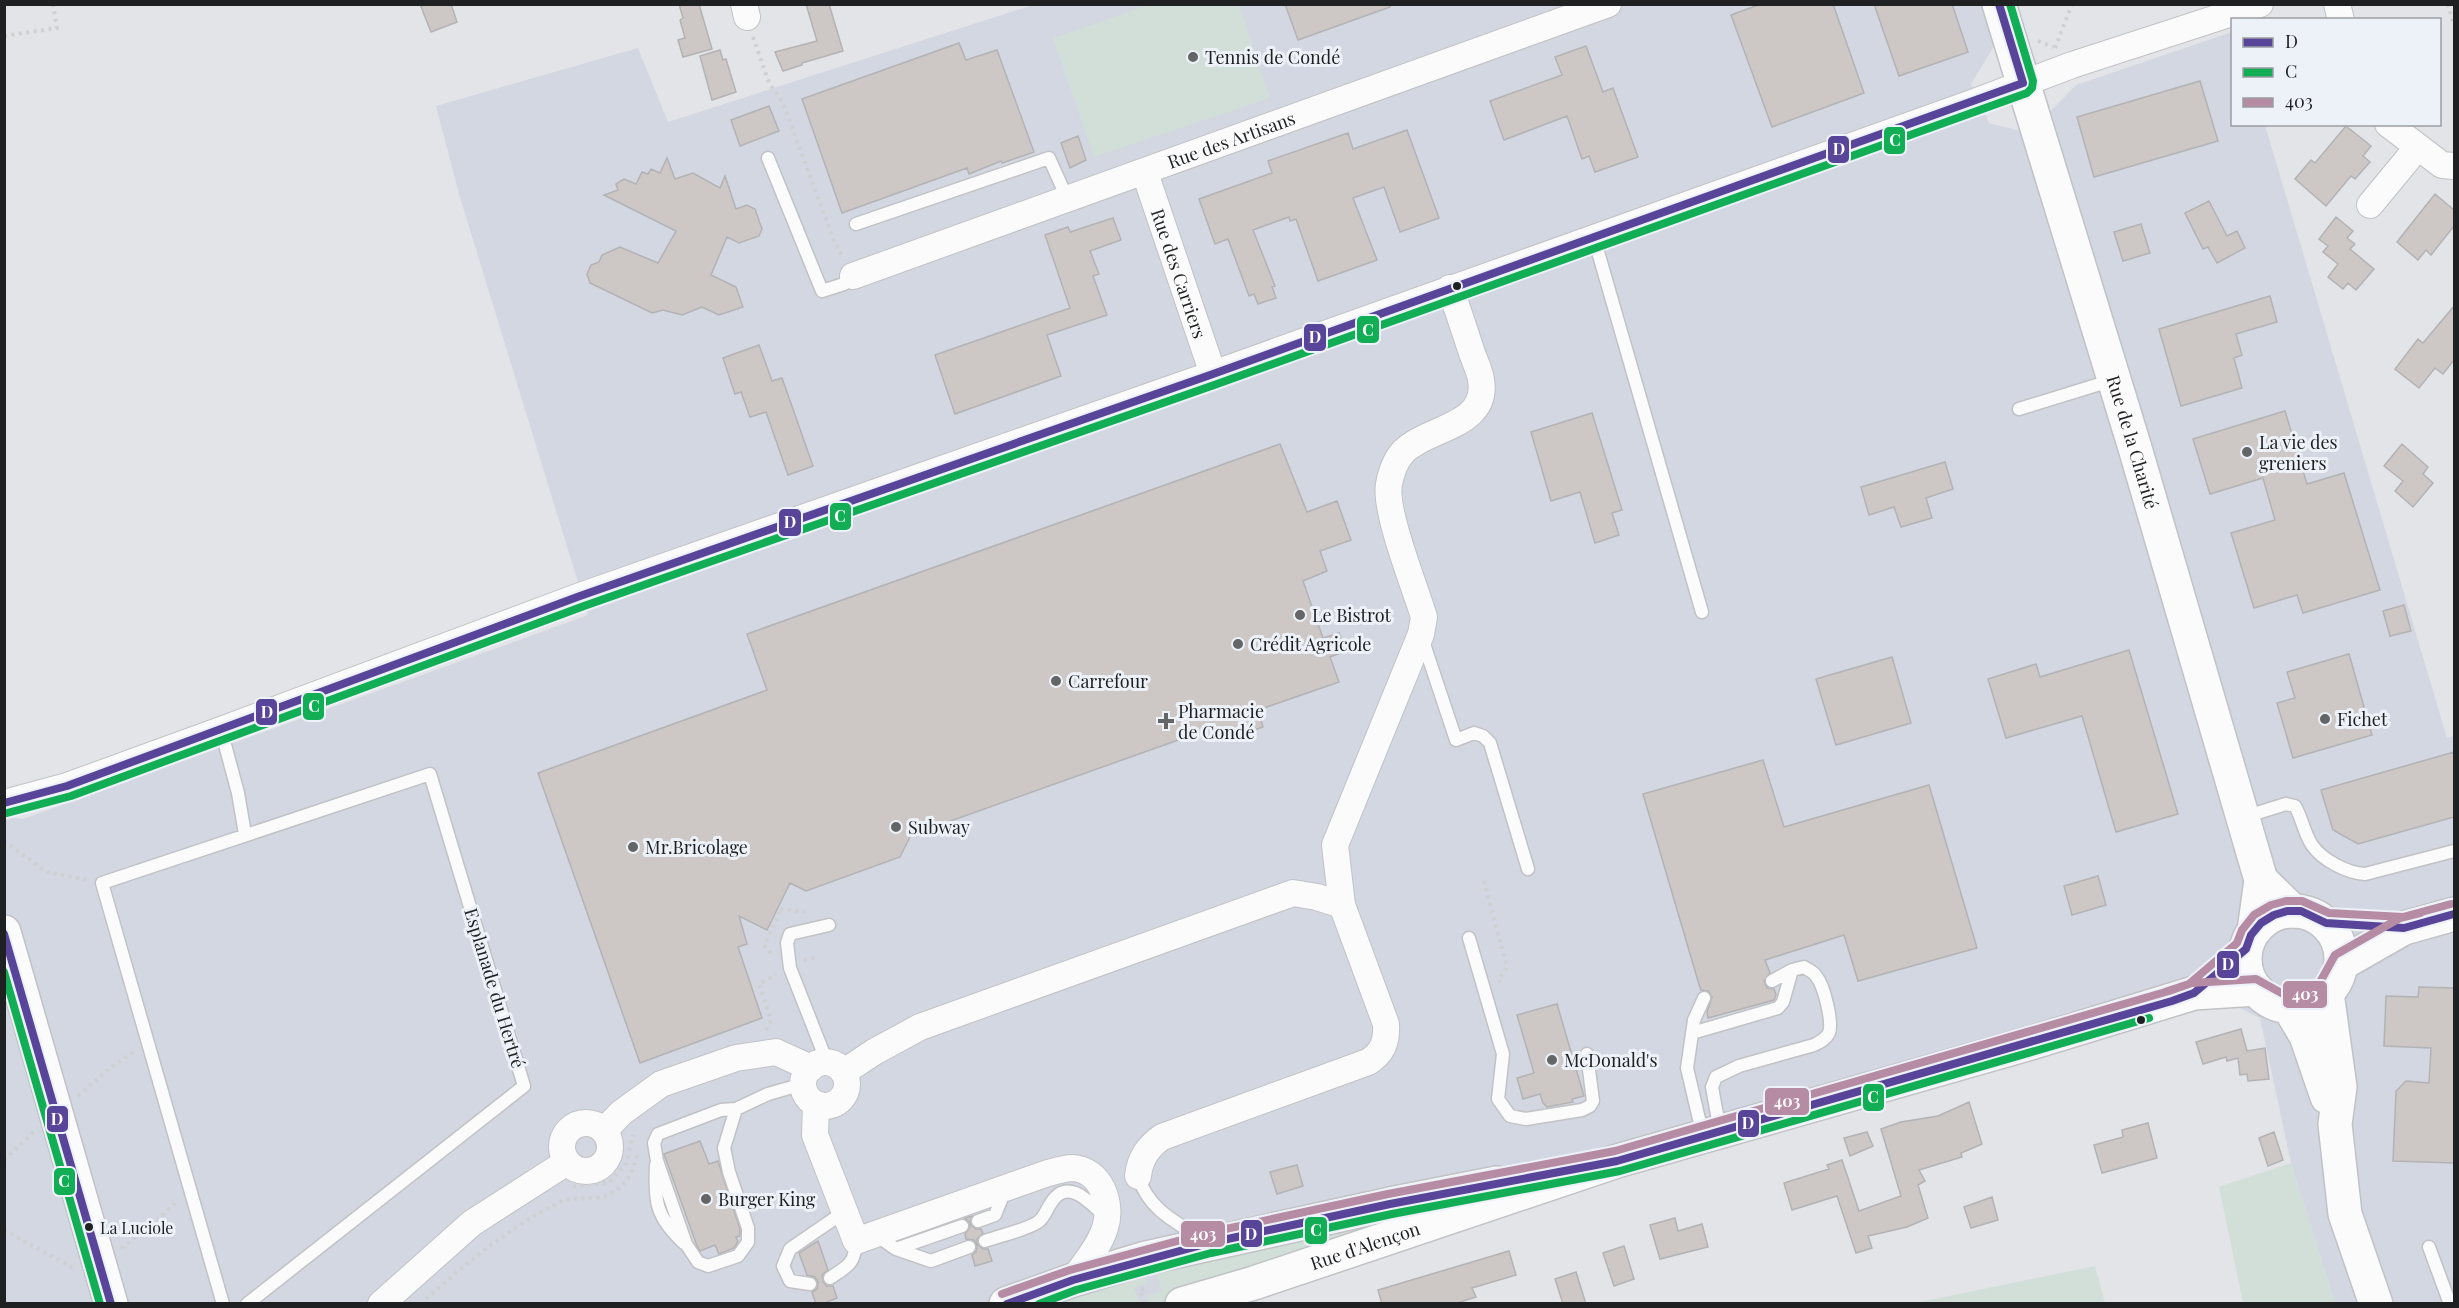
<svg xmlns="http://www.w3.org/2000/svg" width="2459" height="1308" viewBox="0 0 2459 1308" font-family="'Playfair Display',serif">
  <rect width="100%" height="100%" fill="#e3e4e8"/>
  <path fill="#d3d7e1" d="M1981 4 1994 46 1971 84 1989 123 2020 131 2046 116 2076 85 2232 32V124L2265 125 2447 738 2454 736V1303H2335L2291 1163 2260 1018 2205 991 1154 1303 5 1304V817L23 819 588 615 459 194 436 106 638 48 668 122 1033 5Z"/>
  <path fill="#d2ded8" d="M1152 4 1239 5 1270 98 1094 157 1053 38Z
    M2291 1163 2335 1303H2243L2219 1187Z
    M1431 1202 1313 1259 1166 1303H1150L1147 1296 1162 1291 1155 1270Z
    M2095 1266 2105 1303H1915Z
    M1144 1272 1148 1283 1134 1288 1139 1303 1043 1304Z"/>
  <path fill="#cdc8c6" stroke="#b3b2b4" stroke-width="1.5" d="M420 4H451L457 22 431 32Z
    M679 4H699L712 49 683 57 678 40 685 38 680 20 683 18Z
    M806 4H829L843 51 802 63V65L783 71 775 52 817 41Z
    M1285 4H1390V7L1298 40Z
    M1761 4H1833L1864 93 1772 127 1731 15Z
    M1874 4H1952L1968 52 1899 76Z
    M959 43 966 60 997 50 1034 152 1002 163 1001 161 969 174 967 168 842 213 802 99Z
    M1586 46 1603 92 1613 88 1638 157 1595 172 1589 156 1582 159 1567 116 1504 140 1490 101 1562 75 1555 57Z
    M720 50 723 60 726 59 736 92 712 100 700 56Z
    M2200 81 2218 141 2094 177 2077 117Z
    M769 106 779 131 740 146 731 120Z
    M2346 126 2371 146 2363 156 2370 162 2355 179 2351 176 2326 206 2295 179 2311 160 2315 163Z
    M1407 130 1439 218 1400 232 1384 187 1353 198 1377 260 1318 281 1296 219 1290 221 1289 217 1253 230 1275 286 1272 287 1276 298 1258 304 1254 294 1249 296 1228 239 1215 244 1199 199 1272 173 1268 161 1348 133 1353 149Z
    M1078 136 1086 160 1070 168 1061 143Z
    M667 158 675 179 693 173 720 188 725 176 736 209 747 205 755 209 762 229 759 236 739 243 727 237 711 275 736 287 743 307 719 315 702 307 682 315 663 310 652 313 590 283 587 274 591 265 599 262 602 255 620 247 658 263 676 231 604 195 618 190 616 184 624 179 636 184 642 172 648 174 651 169 660 173Z
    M2435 194 2454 210V226L2431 255 2426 250 2418 260 2397 242Z
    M2209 201 2227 236 2237 231 2245 248 2217 263 2208 247 2203 249 2185 213Z
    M2336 217 2353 231 2347 238 2355 244 2350 249 2374 269 2356 290 2348 283 2343 289 2328 277 2338 264 2323 252 2328 246 2319 239Z
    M1113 218 1121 240 1090 251 1099 274 1093 276 1107 315 1047 335 1061 376 955 414 935 355 1070 308 1045 235 1068 227 1070 232Z
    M2141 224 2150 253 2123 261 2114 232Z
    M2270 296 2277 322 2236 334 2242 355 2234 358 2242 388 2181 406 2159 329Z
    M2454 306V360L2443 374 2435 368 2419 388 2395 369 2418 339 2423 343Z
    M759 345 772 381 782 378 813 466 788 475 766 412 750 417 741 392 735 394 723 358Z
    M2285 411 2307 484 2344 473 2380 590 2303 613 2297 595 2254 608 2231 533 2275 520 2263 478 2210 494 2193 439Z
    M1592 413 1622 510 1612 513 1619 535 1595 543 1580 492 1551 501 1531 432Z
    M1280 444 1307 512 1337 501 1351 540 1320 551 1327 571 1303 581 1323 638 1339 633 1346 651 1330 657 1339 682 1258 710 1263 727 1220 741 1215 727 911 835 900 857 806 891 790 883 767 930 739 916 747 944 738 947 762 1018 640 1063 538 773 767 690 747 634Z
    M2402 444 2428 467 2423 474 2433 483 2413 507 2395 491 2403 481 2384 466Z
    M1945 462 1953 489 1926 498 1932 518 1901 527 1894 507 1869 515 1861 487Z
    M2404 605 2411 631 2390 636 2383 611Z
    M2129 650 2178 814 2116 832 2082 716 2006 738 1988 679 2036 664 2040 677Z
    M2349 654 2372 735 2293 758 2277 703 2295 698 2287 672Z
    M1892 657 1911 723 1836 745 1816 679Z
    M2454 752V817L2358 844 2333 830 2321 790Z
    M1763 760 1784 827 1929 785 1977 948 1858 981 1844 935 1765 960 1770 973 1764 981 1767 988 1774 989 1776 995 1774 1000 1708 1018 1707 1012 1712 997 1708 991 1701 990 1698 981 1643 794Z
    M2098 876 2106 905 2072 915 2064 886Z
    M2419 987 2454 988V1163L2393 1161 2396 1091 2406 1081 2429 1083 2431 1048 2384 1046 2386 996 2418 997Z
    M1557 1004 1584 1096 1572 1099 1573 1102 1547 1107 1543 1103 1540 1094 1523 1099 1517 1078 1534 1073 1517 1015Z
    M2241 1029 2247 1051 2265 1048 2269 1079 2248 1081 2247 1074 2240 1075 2238 1058 2227 1061 2226 1057 2203 1064 2196 1042Z
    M1969 1102 1982 1144 1961 1153 1962 1157 1919 1170 1925 1181 1918 1185 1928 1218 1907 1227 1868 1236 1872 1248 1856 1253 1837 1196 1792 1210 1784 1183 1829 1169 1827 1165 1842 1160 1859 1211 1901 1196 1881 1129 1901 1122 1938 1116Z
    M2148 1123 2157 1158 2102 1173 2094 1145 2123 1137 2122 1130Z
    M1867 1132 1873 1146 1850 1156 1844 1138Z
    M2274 1132 2283 1160 2268 1166 2259 1138Z
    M700 1141 709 1164 718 1161 740 1229V1236L736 1237 738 1242 734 1248 719 1254 715 1245 700 1251 697 1246 664 1154Z
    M1297 1165 1303 1186 1277 1194 1270 1172Z
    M1992 1197 1998 1220 1971 1228 1964 1207Z
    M972 1216 970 1224 976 1229H981L983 1233 977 1239V1244L983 1249H988L992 1261 975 1266 972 1255 976 1252 977 1245 974 1240 966 1239 965 1234 970 1227V1223L965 1218Z
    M1675 1218 1678 1231 1702 1224 1708 1247 1660 1259 1650 1225Z
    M818 1241 828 1270 822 1275 823 1282 827 1286H833L837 1298 822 1304H816L812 1292 817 1289 818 1282 815 1277 807 1275 799 1253Z
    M1624 1246 1634 1279 1614 1286 1603 1253Z
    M1509 1251 1516 1275 1472 1288 1476 1297 1454 1304H1382L1378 1290Z
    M1576 1272 1586 1304H1563L1555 1279Z"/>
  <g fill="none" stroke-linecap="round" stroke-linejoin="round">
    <defs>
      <path id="lane" d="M768 158 822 291 844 284 853 276
        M856 224 1049 158 1068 200
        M1594 238 1702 612
        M2019 409 2113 380
        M1422 638 1456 740 1474 733 1483 736 1490 743 1528 869
        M221 730 238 793 245 834
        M2244 817 2286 804 2295 806C2302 818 2304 833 2312 845 2322 860 2347 873 2365 874L2454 851
        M1469 938 1503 1054 1498 1099 1510 1116 1526 1119 1582 1110 1590 1106 1593 1101 1587 1054
        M1692 1033 1778 1008 1783 1002 1792 970
        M827 1062 790 968 787 943 790 934 829 925
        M736 1109 724 1148 729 1172 748 1228V1242L738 1256 708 1266 698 1262 686 1244 657 1161 654 1143 658 1134 721 1110 736 1109 768 1094 803 1084
        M1720 1131 1712 1087 1716 1077 1739 1066 1814 1045C1820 1042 1826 1039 1829 1033 1833 1022 1824 985 1816 976 1814 972 1808 970 1804 967L1792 970 1772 981
        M1703 1136 1687 1068 1694 1020 1704 998
        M656 1165C654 1202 656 1217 684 1243
        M1138 1176C1148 1209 1175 1222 1203 1239
        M978 1221 995 1215 1006 1188
        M876 1235 896 1249 962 1226
        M985 1241C1001 1235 1024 1231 1038 1222 1045 1217 1046 1210 1051 1203 1068 1176 1090 1203 1106 1217
        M2429 1247 2450 1304
        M896 1249 931 1261 969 1247
        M830 1278C848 1266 855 1264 856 1241
        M810 1284 790 1281 783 1266 790 1249 844 1212
        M223 1304 102 883 430 774 524 1086 247 1304"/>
      <g id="street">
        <path d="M744 4 747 17"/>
        <path d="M2337 4 2341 20"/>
        <path d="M2388 124 2442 165 2454 166"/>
        <path id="s1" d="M1145 173 1213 374"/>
        <path d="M2370 205 2417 148"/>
        <path id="s2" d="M853 276 1608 4"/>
        <path d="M4 803 67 786 221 730 580 596 1213 374 1972 103 2072 65 2260 4"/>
        <circle cx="825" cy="1084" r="22"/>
        <path d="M844 1072 874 1052 920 1027 1293 893 1317 897 1342 905"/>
        <path d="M816 1104 815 1135 856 1241 1045 1174C1053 1172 1064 1168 1072 1168 1101 1169 1113 1204 1105 1228 1099 1247 1084 1264 1073 1280"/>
        <circle cx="586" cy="1147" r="24"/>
        <path d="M604 1131 621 1113 661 1084 736 1058 776 1052 811 1068"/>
        <path d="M1138 1176C1140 1158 1148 1147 1162 1137L1368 1062C1383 1053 1387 1041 1386 1024L1342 905 1335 845 1421 634 1424 617C1415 587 1384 511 1389 484 1391 474 1396 459 1404 451 1429 427 1489 426 1481 380 1480 371 1475 362 1472 353 1465 332 1458 310 1450 288"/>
        <path d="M381 1304 472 1223 567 1162"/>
      </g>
      <g id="secondary">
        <path id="s3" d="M1999 4 2135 448 2261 880 2254 931"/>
        <path d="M2261 880 2293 911"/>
        <path d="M4 932 111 1304"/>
        <path d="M2327 993 2340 1087 2335 1124 2345 1214 2376 1304"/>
        <path d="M2289 1007 2306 1036 2327 1097"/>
      </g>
      <g id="primary">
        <circle cx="2293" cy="959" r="48"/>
        <path d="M2341 964 2404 928 2454 914"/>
        <path d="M1006 1304 1073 1280 1146 1258 1390 1204 1497 1183"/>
        <path id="s4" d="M1182 1304 1254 1283 1617 1161 2031 1043 2194 993 2256 989"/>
      </g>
    </defs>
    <use href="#lane" stroke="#c1c2c5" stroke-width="15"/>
    <use href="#street" stroke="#c1c2c5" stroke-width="28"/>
    <use href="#secondary" stroke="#c1c2c5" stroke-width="36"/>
    <use href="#primary" stroke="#c1c2c5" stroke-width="36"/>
    <path stroke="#cfd0d1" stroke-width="4" stroke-dasharray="3 4.5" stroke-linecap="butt" d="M2448 4 2454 25
      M4 36 57 28 53 4
      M753 37 769 83 783 103 834 241 843 257
      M2038 41 2053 47
      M2055 48 2072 4
      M4 841 47 872 87 880
      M1484 881 1507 967 1499 979 1500 982
      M771 953 764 945 779 914 778 909 807 912
      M804 960 815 958
      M766 1030 771 1020 759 984 776 975
      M78 1096 109 1069 136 1050
      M552 1144C558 1126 572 1113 591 1111
      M4 1160 35 1131
      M573 1187 610 1182 626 1164 633 1135
      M4 1230 73 1268
      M121 1248 154 1224 177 1201
      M1144 1289 1140 1290 1144 1304
      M421 1304C462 1266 508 1228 558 1203 575 1194 596 1203 612 1193 628 1184 634 1169 638 1152"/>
    <use href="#lane" stroke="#fbfbfc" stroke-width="12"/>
    <use href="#street" stroke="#fbfbfc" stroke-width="26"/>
    <use href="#secondary" stroke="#fbfbfc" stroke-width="33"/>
    <use href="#primary" stroke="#fbfbfc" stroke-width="33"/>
    <defs>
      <path id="bus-1" d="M4 803 67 786 580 596 1213 374 2023 83 1999 4
        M4 934 111 1304
        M1007 1304 1073 1280 1209 1243 1390 1204 1617 1161 2172 1001 2194 993 2246 949 2251 935 2261 923 2274 915 2287 911H2301L2326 923 2404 928 2454 914"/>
      <path id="bus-2" d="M7 813 71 796 584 606 1217 384 2027 93 2032 88 2033 81 2010 4
        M4 972 100 1304
        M1039 1304 1076 1290 1211 1253 1392 1214 1620 1171 2149 1018"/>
      <path id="bus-3" d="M2165 992 2192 983 2256 979 2285 995H2304L2319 984 2335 955 2400 918 2420 913
        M1002 1294 1070 1270 1207 1233 1388 1194 1615 1151 2169 991 2189 984 2237 943 2242 930 2254 915 2271 905 2286 901H2302L2329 913 2403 917 2451 904"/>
    </defs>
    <use href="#bus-1" stroke="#edf1f8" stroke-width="12"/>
    <use href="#bus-2" stroke="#edf1f8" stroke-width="12"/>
    <use href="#bus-3" stroke="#edf1f8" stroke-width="12"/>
    <use href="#bus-1" stroke="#584499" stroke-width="8"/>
    <use href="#bus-2" stroke="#12ae56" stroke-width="8"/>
    <use href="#bus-3" stroke="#b68ba4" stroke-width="8"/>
  </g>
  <g fill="#636567" stroke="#edf1f8" stroke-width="2">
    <circle cx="1193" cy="57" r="6"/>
    <circle cx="2247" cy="452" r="6"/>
    <circle cx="1300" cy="615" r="6"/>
    <circle cx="1238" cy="644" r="6"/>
    <circle cx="1056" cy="681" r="6"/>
    <circle cx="2325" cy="719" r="6"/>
    <path d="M1163 712h6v6h6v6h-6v6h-6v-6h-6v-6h6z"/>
    <circle cx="896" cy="827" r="6"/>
    <circle cx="633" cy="847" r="6"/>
    <circle cx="1552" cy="1060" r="6"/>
    <circle cx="706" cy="1199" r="6"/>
  </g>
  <g fill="#1e2022" stroke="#edf1f8" stroke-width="2">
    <circle cx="1457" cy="286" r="5"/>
    <circle cx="2141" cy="1020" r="5"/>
    <circle cx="89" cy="1227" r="5"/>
  </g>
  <g text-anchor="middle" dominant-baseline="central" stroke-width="6" stroke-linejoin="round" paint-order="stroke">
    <g font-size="16" fill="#1e2022" stroke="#edf1f8" text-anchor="start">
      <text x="100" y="1227">La Luciole</text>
    </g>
    <g font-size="18" fill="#1e2022" stroke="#edf1f8" text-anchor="start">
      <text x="1205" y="57">Tennis de Condé</text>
      <text x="2259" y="442">La vie des<tspan x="2259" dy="21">greniers</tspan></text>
      <text x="1312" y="615">Le Bistrot</text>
      <text x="1250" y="644">Crédit Agricole</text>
      <text x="1068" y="681">Carrefour</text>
      <text x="1178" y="711">Pharmacie<tspan x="1178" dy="21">de Condé</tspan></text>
      <text x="2337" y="719">Fichet</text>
      <text x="908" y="827">Subway</text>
      <text x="645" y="847">Mr.Bricolage</text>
      <text x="1564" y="1060">McDonald's</text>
      <text x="718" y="1199">Burger King</text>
    </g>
    <g font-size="18" fill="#1e2022" stroke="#edf1f8">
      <text stroke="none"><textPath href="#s2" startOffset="402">Rue des Artisans</textPath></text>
      <text stroke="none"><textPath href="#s1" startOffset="106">Rue des Carriers</textPath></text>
      <text stroke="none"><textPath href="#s3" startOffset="458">Rue de la Charité</textPath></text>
      <text transform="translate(495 988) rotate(73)">Esplanade du Hertré</text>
      <text stroke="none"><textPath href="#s4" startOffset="192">Rue d'Alençon</textPath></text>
    </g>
  </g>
  <g stroke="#edf1f8" stroke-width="2">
    <rect x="1883" y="126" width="23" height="29" rx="6" fill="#12ae56"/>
    <rect x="1827" y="135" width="23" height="29" rx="6" fill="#584499"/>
    <rect x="1356" y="315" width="24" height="29" rx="6" fill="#12ae56"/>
    <rect x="1303" y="323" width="24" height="29" rx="6" fill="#584499"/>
    <rect x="829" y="502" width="23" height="29" rx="6" fill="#12ae56"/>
    <rect x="778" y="508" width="24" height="29" rx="6" fill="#584499"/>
    <rect x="302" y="692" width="23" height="29" rx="6" fill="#12ae56"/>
    <rect x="255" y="698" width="23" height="28" rx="6" fill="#584499"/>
    <rect x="2216" y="950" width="24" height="29" rx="6" fill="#584499"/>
    <rect x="2282" y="980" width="46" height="29" rx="6" fill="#b68ba4"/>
    <rect x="1862" y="1083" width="23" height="29" rx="6" fill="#12ae56"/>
    <rect x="1764" y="1087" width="46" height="29" rx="6" fill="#b68ba4"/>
    <rect x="46" y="1105" width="23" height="28" rx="6" fill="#584499"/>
    <rect x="1737" y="1109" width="23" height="29" rx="6" fill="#584499"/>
    <rect x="53" y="1167" width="23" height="29" rx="6" fill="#12ae56"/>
    <rect x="1304" y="1216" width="24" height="29" rx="6" fill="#12ae56"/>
    <rect x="1240" y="1219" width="23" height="29" rx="6" fill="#584499"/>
    <rect x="1180" y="1220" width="46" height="28" rx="6" fill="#b68ba4"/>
  </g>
  <g font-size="16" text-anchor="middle" font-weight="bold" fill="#fff">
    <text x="1895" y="146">C</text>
    <text x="1839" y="155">D</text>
    <text x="1368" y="336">C</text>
    <text x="1315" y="343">D</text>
    <text x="840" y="522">C</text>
    <text x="790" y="528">D</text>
    <text x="314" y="712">C</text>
    <text x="267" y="718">D</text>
    <text x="2228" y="970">D</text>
    <text x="2305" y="1000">403</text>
    <text x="1873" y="1103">C</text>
    <text x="1787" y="1107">403</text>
    <text x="57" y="1125">D</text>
    <text x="1748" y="1129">D</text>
    <text x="64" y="1187">C</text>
    <text x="1316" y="1236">C</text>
    <text x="1251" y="1240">D</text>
    <text x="1203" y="1240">403</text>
  </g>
  <rect width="2459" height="1308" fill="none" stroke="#1e2022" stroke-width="12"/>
  <rect x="2231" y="18" width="210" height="108" fill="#edf1f8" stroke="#9a9da2" stroke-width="1.5"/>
  <rect x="2243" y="38" width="30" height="9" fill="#584499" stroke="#9a9da2" stroke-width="1.5"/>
  <text x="2285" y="48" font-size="18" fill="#1e2022">D</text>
  <rect x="2243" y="68" width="30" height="9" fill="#12ae56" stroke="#9a9da2" stroke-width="1.5"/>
  <text x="2285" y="78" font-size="18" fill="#1e2022">C</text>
  <rect x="2243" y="98" width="30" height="9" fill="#b68ba4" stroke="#9a9da2" stroke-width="1.5"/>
  <text x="2285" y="108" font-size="18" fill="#1e2022">403</text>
</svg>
